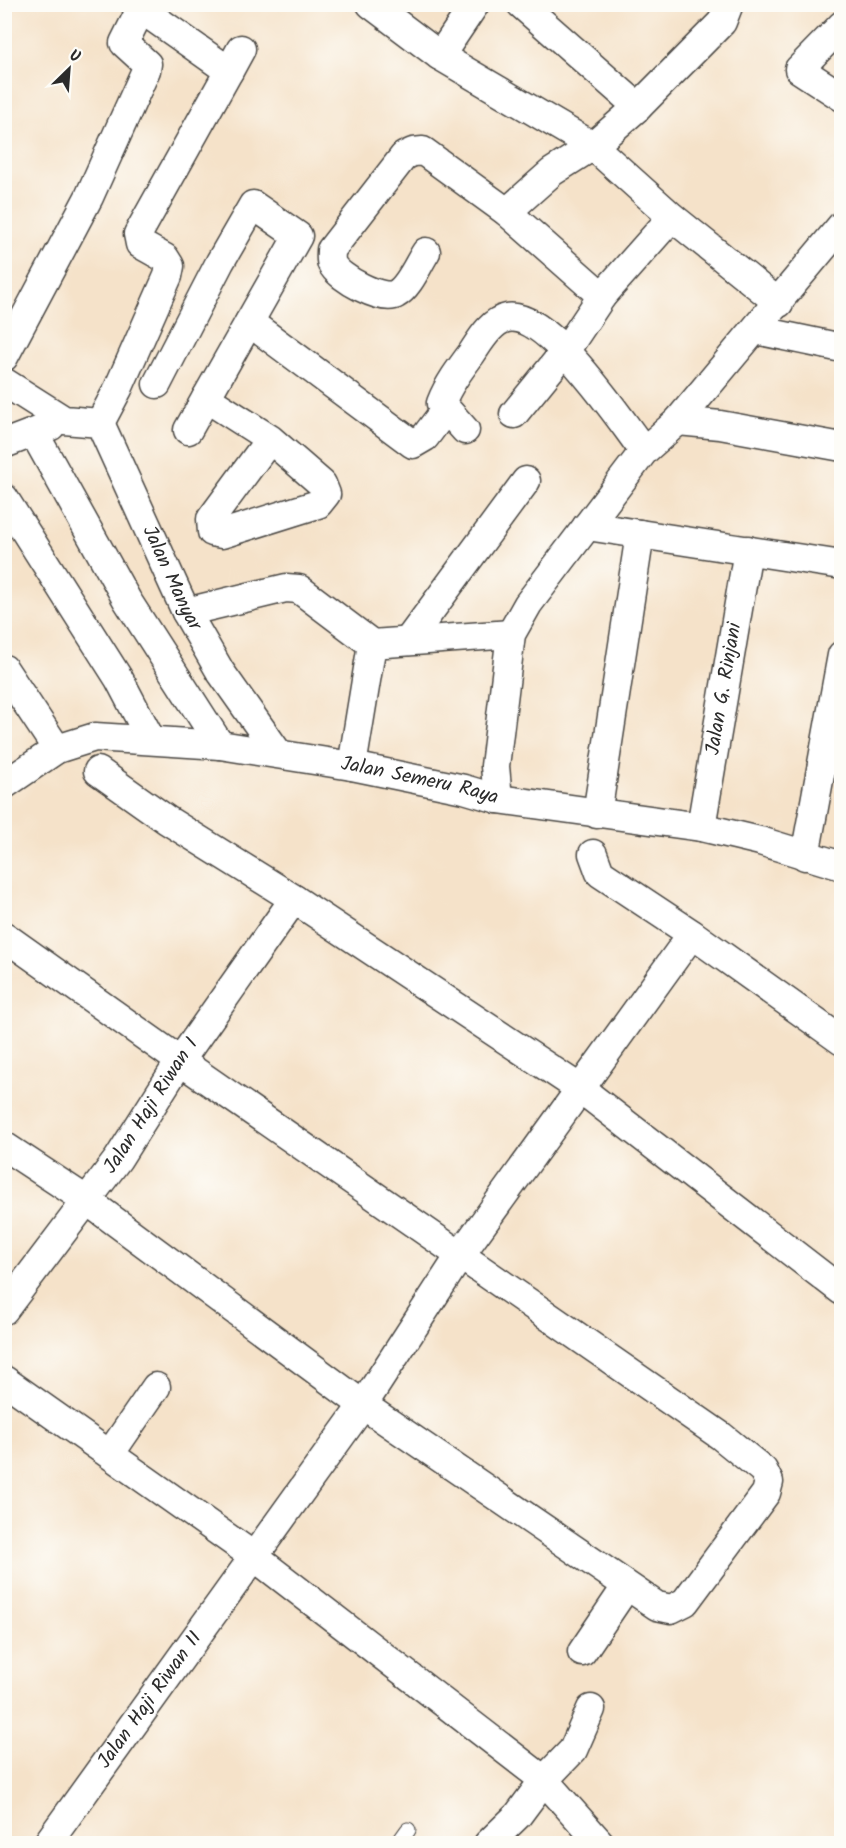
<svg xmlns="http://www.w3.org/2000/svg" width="846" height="1848" viewBox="0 0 846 1848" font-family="Kalam,sans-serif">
  <rect width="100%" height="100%" fill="#fdfcf7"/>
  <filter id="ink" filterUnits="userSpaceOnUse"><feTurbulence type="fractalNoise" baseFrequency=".0167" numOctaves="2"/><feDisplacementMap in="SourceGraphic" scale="12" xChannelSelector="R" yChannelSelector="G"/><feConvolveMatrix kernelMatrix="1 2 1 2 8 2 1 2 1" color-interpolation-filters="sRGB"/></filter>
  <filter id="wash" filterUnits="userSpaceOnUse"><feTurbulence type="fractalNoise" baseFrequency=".008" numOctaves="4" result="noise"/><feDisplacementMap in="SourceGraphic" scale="24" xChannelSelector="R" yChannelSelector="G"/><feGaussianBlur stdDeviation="1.35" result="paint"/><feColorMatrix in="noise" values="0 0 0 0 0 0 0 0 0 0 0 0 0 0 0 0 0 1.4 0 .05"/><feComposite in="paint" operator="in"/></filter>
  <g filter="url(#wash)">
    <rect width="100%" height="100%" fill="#f5e2c9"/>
  </g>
  <g filter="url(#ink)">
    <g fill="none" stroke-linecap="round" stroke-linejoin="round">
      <defs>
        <path id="service" d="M398 1844 408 1830"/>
        <g id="minor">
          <path d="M371 4 440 56"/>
          <path d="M475 4 440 56 593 146 672 217 779 303"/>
          <path d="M521 4 638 107"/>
          <path d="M842 25 799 69 842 97"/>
          <path d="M229 71 241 49"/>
          <path d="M507 212 552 172 593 146 638 107 722 22 729 4"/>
          <path d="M426 252C418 264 409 287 396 294 383 302 338 278 332 264 330 260 331 255 331 250L404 156 413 152 423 151 507 212 602 296"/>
          <path d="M249 322 413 444 425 437 446 409"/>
          <path d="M756 330 842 348"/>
          <path d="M4 357 89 197 146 70 147 64 124 43 141 9 135 4"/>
          <path id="s1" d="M4 382 64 420 100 423 186 612 220 671 278 753"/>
          <path d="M157 384 220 262 253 205 298 236 188 430"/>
          <path d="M206 398 270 439 322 484 326 494 318 504 222 534 212 532 211 519 270 439"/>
          <path d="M514 414 566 350 602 296 672 217"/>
          <path d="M678 421 720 425 842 447"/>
          <path d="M100 423 118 389 168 276 170 266 165 258 140 244 138 234 229 71 141 9"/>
          <path d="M465 430 441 403C448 385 460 369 472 353 480 341 491 321 507 318 548 310 621 421 644 451"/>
          <path d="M34 433 127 600 220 745"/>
          <path d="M4 444 51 426"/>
          <path d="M4 498 119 679 151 740"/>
          <path d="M587 526 842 565"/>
          <path d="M186 612 286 588 299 589 372 644"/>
          <path d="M408 641 526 481"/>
          <path d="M4 669 57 749"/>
          <path d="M352 766 372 644 511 634"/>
          <path d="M98 771 167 820 294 899 582 1090 842 1291"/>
          <path id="s2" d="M4 785 57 749 95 737 220 745 352 766 464 789 498 799 701 827 760 841 842 866"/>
          <path d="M498 799 495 766 511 634 528 604 644 451 678 421 842 225"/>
          <path d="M597 814 640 534"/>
          <path id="s3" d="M701 827 748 550"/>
          <path d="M593 854 600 873 692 934 842 1041"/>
          <path d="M805 856 842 655"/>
          <path d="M4 936 180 1061 721 1436 763 1470 769 1482 766 1493 685 1602 671 1609 657 1606 363 1405 86 1200 4 1146"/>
          <path id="s4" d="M4 1310 118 1159 180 1061 294 899"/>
          <path d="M4 1380 252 1555 544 1780 601 1844"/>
          <path d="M110 1454 156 1387"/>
          <path d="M582 1652 626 1587"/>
          <path id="s5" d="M47 1844 363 1405 461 1254 692 934"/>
          <path d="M488 1844 518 1815 544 1780 573 1750 591 1709"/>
        </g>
      </defs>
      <use href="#service" stroke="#494643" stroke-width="17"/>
      <use href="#minor" stroke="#494643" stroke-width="31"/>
      <use href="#service" stroke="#fff" stroke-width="15"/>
      <use href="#minor" stroke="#fff" stroke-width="28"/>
    </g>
  </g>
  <g text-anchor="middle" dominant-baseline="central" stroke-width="6" stroke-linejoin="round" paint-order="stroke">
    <g font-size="20" fill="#2b2b2b" stroke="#fdfcf7">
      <text stroke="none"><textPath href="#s1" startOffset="278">Jalan Manyar</textPath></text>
      <text stroke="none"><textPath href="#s3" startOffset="140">Jalan G. Rinjani</textPath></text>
      <text stroke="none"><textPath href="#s2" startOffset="432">Jalan Semeru Raya</textPath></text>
      <text stroke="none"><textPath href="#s4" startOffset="252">Jalan Haji Riwan I</textPath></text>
      <text stroke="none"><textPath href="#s5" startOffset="177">Jalan Haji Riwan II</textPath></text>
    </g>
  </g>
  <rect width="846" height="1848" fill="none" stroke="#fdfcf7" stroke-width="24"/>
  <g transform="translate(69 69) rotate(25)" stroke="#fdfcf7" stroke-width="4.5" paint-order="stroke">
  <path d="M0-4.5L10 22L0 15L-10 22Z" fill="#2b2b2b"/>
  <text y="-9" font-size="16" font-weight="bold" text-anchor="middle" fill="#2b2b2b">U</text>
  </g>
</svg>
